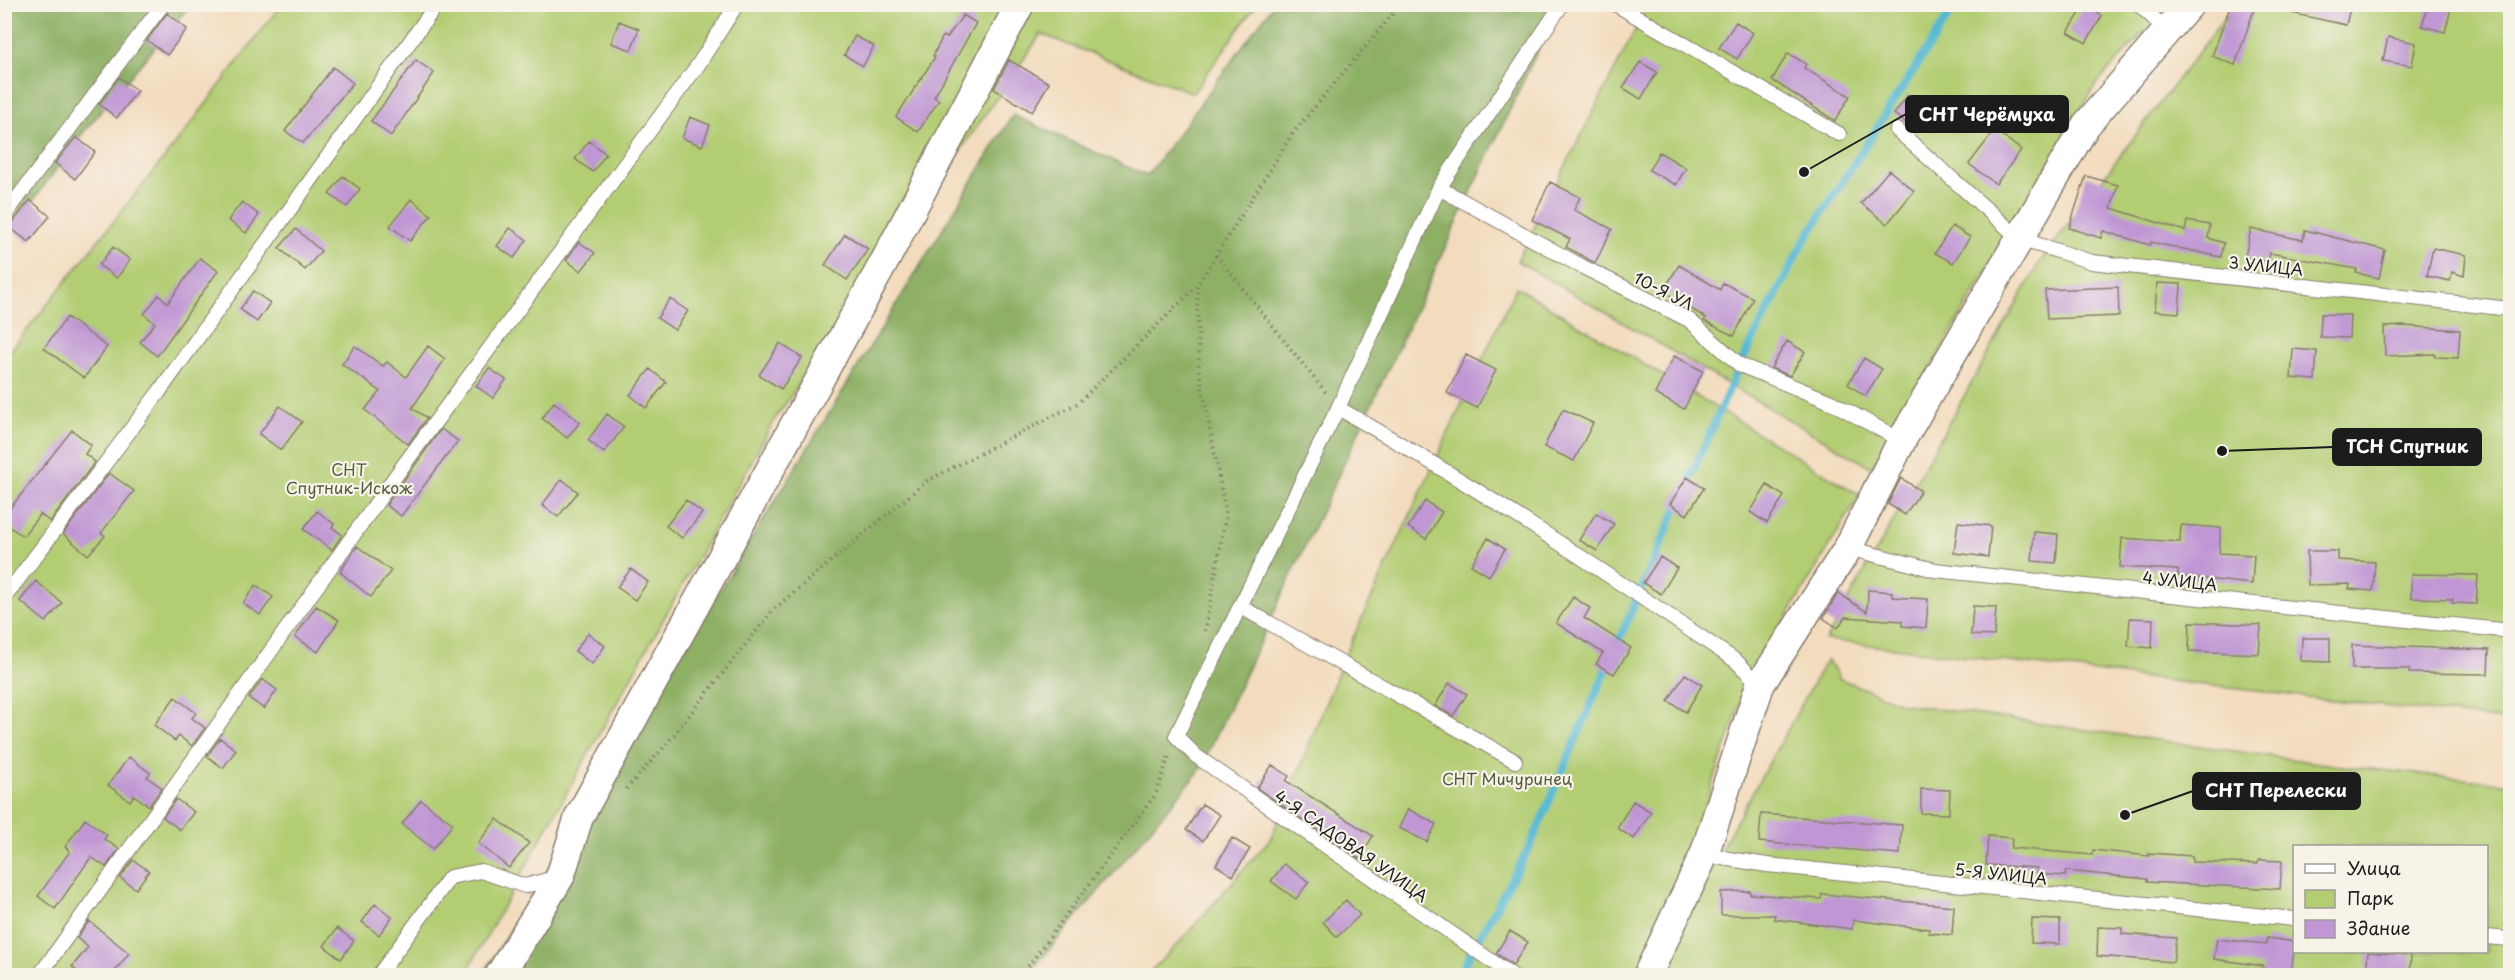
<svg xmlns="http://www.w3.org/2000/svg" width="2515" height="980" viewBox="0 0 2515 980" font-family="'Playpen Sans',sans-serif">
  <rect width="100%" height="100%" fill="#f7f3e8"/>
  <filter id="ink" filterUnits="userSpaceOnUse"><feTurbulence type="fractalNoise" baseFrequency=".0167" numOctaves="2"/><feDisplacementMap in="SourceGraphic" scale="12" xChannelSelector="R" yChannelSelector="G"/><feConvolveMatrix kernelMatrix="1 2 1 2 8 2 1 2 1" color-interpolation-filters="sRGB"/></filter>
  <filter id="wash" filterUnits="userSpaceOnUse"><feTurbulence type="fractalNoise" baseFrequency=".008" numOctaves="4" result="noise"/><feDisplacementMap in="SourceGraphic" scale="24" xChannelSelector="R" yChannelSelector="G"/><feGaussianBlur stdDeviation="1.35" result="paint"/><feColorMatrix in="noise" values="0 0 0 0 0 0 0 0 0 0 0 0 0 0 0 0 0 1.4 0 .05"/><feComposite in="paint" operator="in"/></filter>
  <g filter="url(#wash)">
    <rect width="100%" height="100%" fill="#f3dcbe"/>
    <path fill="#b3cd73" stroke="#687448" stroke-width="1.5" fill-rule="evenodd" d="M281 5H1256L1193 93 1041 34 775 419 465 975H5L4 359 181 137Z
      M1648 5H2169L2097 83 1872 468 1517 261Z
      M2234 5H2510V721L1826 640 2040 262Z
      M1516 287 1860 495 1748 682 1664 924 1637 975 1146 976 1179 943 1271 838 1347 651Z
      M1827 659 1840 679 1903 704 2333 765 2510 784V975L1650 976ZM2294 846H2486V952H2294Z"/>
    <path fill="#8eb065" stroke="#556640" stroke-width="1.5" d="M5 5H190L82 134 5 239Z
      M1273 5H1559L1200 770 1028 975 482 976 1013 115 1147 176Z"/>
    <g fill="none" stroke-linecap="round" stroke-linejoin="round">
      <path stroke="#54b8d2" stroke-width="8" d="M1686 487 1740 365 1802 245 1956 4
        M1615 649 1680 500
        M1458 976 1530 846 1609 663"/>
    </g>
    <g id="blocks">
      <path fill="#c097d4" d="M2231 4H2256L2235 65 2212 56Z
        M2292 4H2351L2346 25 2291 13Z
        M2428 4H2452L2445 32 2422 26Z
        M2085 5 2102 16 2086 43 2068 32Z
        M167 13 187 29 167 55 147 40Z
        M963 15 976 23 934 97 939 100 918 132 896 117 935 57 933 56 943 36 947 38Z
        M619 21 639 29 631 50 611 43Z
        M1736 22 1753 33 1737 59 1719 48Z
        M855 36 874 46 863 66 844 55Z
        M2388 37 2416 43 2412 66 2383 61Z
        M1788 53 1806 64 1804 68 1850 96 1835 121 1772 80Z
        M416 60 434 73 391 136 371 121Z
        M1009 60 1049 83 1032 112 994 89Z
        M1640 62 1657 72 1641 99 1623 88Z
        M333 67 353 83 303 143 285 131Z
        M119 77 137 91 117 118 99 104Z
        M1908 95 1931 112 1917 131 1894 114Z
        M690 117 710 125 702 146 682 138Z
        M1995 130 2021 150 1996 184 1969 164Z
        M76 137 95 152 75 179 55 163Z
        M589 141 606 154 593 172 575 159Z
        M1659 152 1686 168 1676 185 1649 170Z
        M1889 170 1914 191 1887 224 1861 203Z
        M343 176 360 189 347 207 329 194Z
        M2086 176 2118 185 2111 208 2185 231 2187 221 2210 225 2208 238 2224 243 2221 257 2151 242 2150 245 2103 231 2101 238 2069 228Z
        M1550 182 1580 197 1574 210 1612 229 1595 263 1566 247 1570 239 1532 220Z
        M411 199 431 215 410 241 390 226Z
        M30 200 50 216 29 242 9 227Z
        M242 202 259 215 246 233 228 220Z
        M1952 226 1970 237 1953 263 1935 253Z
        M510 228 527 240 514 258 497 246Z
        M296 229 321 251 305 270 279 248Z
        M2251 229 2303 240 2305 230 2385 250 2379 278 2356 273 2357 269 2270 253 2268 262 2245 257Z
        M845 234 868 249 847 280 825 265Z
        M579 242 595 253 581 271 566 260Z
        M113 247 130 260 117 278 99 265Z
        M2433 248 2466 255 2464 276 2452 272 2450 281 2427 276Z
        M200 258 218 271 157 356 140 342 155 323 144 314 159 295 168 303Z
        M1679 265 1720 290 1723 283 1753 298 1734 336 1704 321 1706 318 1663 291Z
        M2157 283 2181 284 2179 313 2155 311Z
        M2118 287 2119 316 2047 319 2045 290Z
        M253 291 270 303 257 322 240 309Z
        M670 299 688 311 675 330 657 318Z
        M2321 314 2350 315 2349 338 2320 337Z
        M67 317 107 347 84 378 44 348Z
        M2404 326 2460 330 2458 358 2435 357V354L2385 356 2384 327Z
        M1787 341 1805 352 1790 376 1771 368Z
        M780 343 802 358 781 389 759 375Z
        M355 346 383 366 387 362 406 377 428 346 445 359 412 408 427 418 408 444 365 410 380 391 342 364Z
        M2293 349 2317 351 2315 380 2291 378Z
        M1466 355 1496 370 1477 408 1447 393Z
        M1674 356 1703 371 1684 409 1655 394Z
        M1864 358 1882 369 1865 396 1848 384Z
        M489 368 506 380 493 398 476 386Z
        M650 369 666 382 646 408 630 395Z
        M554 402 580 422 567 438 542 418Z
        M280 406 302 422 281 450 259 434Z
        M1563 409 1593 423 1574 461 1544 447Z
        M607 414 624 427 604 453 588 440Z
        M441 429 458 441 401 516 386 505Z
        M72 430 91 445 85 454 95 462 50 522 40 514 23 536 4 523V516Z
        M109 473 134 491 101 533 105 536 88 555 63 534Z
        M1687 477 1704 488 1687 515 1670 504Z
        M1901 478 1921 491 1905 515 1888 504Z
        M562 479 578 492 558 517 542 505Z
        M1767 485 1784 496 1767 523 1750 512Z
        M686 500 702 513 682 538 666 526Z
        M1425 501 1442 512 1426 539 1408 527Z
        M317 511 334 524 332 527 342 535 332 550 303 529Z
        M1596 513 1614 524 1597 551 1579 540Z
        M1958 522 1991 526 1988 557 1954 553Z
        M2181 525 2221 528 2219 553 2254 555 2252 584 2178 576V570L2120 567 2122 538 2180 542Z
        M2034 532 2058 534 2056 563 2032 561Z
        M1488 538 1505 549 1489 576 1471 565Z
        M357 546 391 571 371 597 340 572Z
        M2307 551H2338V560L2375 562 2373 591 2349 589 2350 584 2308 585Z
        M1660 557 1677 568 1661 594 1643 583Z
        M631 569 648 582 635 600 617 587Z
        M2411 574 2478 575 2476 604 2452 603 2453 599 2411 598Z
        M36 581 62 603 46 622 20 601Z
        M256 585 273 597 260 615 243 603Z
        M1868 590 1892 592V597L1928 599 1926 628 1902 626V621L1845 617 1838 628 1823 618 1838 593 1867 612Z
        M1573 597 1590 608 1584 618 1631 648 1614 674 1596 664 1603 653 1556 623Z
        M316 606 339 620 318 652 295 637Z
        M1973 606 1996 607 1994 636 1971 635Z
        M2130 618 2153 619 2152 648 2128 646Z
        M2190 622 2261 625 2259 654 2189 651Z
        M588 633 605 646 592 664 575 651Z
        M2302 638H2330V662L2301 661Z
        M2352 645 2489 650 2488 674 2409 673V669H2352Z
        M1685 674 1702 685 1686 712 1668 701Z
        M262 679 277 690 264 709 249 698Z
        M1449 683 1467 694 1453 716 1435 706Z
        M175 697 196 713 192 718 205 728 192 746 179 736 175 741 154 725Z
        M220 738 236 750 223 768 207 756Z
        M129 757 150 773 147 777 162 788 149 806 134 795 130 801 108 785Z
        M1272 765 1289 776 1286 781 1373 836 1359 859 1257 788Z
        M1921 789 1950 790 1949 814 1921 813Z
        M176 799 194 812 180 830 163 817Z
        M421 800 453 824 433 849 402 824Z
        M1633 801 1651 812 1634 839 1617 828Z
        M1202 804 1220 815 1203 841 1186 830Z
        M1408 809 1436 824 1427 842 1399 828Z
        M1761 814 1902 825 1900 854 1759 842Z
        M85 819 107 835 104 839 119 849 106 867 91 857 55 909 38 896 70 851 65 847Z
        M497 819 529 843 509 868 478 843Z
        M1988 836 2012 838 2011 848 2092 855 2093 850 2149 856V853L2192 856V862L2258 864 2259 860 2282 861 2280 889 2147 882V879L2066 871 2065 876 2037 874V868L1986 865Z
        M1232 838 1250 849 1233 876 1216 865Z
        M133 860 149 871 136 889 120 878Z
        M1284 864 1309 882 1296 899 1271 881Z
        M1750 891V894L1821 899 1822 894 1954 906 1952 935 1929 933V929L1853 920 1852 929 1774 919 1775 915H1721V892Z
        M1346 900 1360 915 1337 937 1323 922Z
        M375 904 392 917 379 935 362 922Z
        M2032 919 2060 920V944L2031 943Z
        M89 921 129 953 112 975H82L72 967 88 947 77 938Z
        M2098 927 2122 928V934L2176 938 2173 962 2097 956Z
        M337 928 354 941 341 959 324 946Z
        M1510 931 1528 942 1513 965 1496 953Z
        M2267 938 2295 942 2291 975H2262L2263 966 2214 959 2217 939 2266 944Z
        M2368 952 2411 955 2410 975H2366Z"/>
    </g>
  </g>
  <g filter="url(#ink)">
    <use href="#blocks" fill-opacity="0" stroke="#887c6d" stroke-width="1.5"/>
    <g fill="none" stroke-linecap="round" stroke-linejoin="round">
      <defs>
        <path id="service" d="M1615 4 1839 134
          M2138 4 2167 30
          M1897 130 2020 239 2092 262 2510 309
          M1439 188 1581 266 1689 320 1740 365 1831 402 1891 435 1903 438
          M4 216 163 4
          M1338 408C1475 485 1605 572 1736 661L1760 685
          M1848 548 1935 570 2510 631
          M4 598 159 392 437 4
          M1241 607 1515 761
          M1704 855 1767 865 2294 919
          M2486 937 2510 939
          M39 976 397 474 698 65 737 4
          M378 976 450 877 481 871 525 886 558 877
          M1513 976 1196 756 1176 736 1338 408 1439 188 1562 4"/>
        <path id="minor" d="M499 976 560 877 579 817 888 255 1020 4
          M1647 976 1704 855 1760 685 1848 548 1903 438 2086 125 2190 4"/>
      </defs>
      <use href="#service" stroke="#887c6d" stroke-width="16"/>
      <use href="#minor" stroke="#887c6d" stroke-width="31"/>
      <path stroke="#887c6d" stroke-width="4" stroke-dasharray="1.5 4.5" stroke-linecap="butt" d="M1216 255 1326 393
        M1197 286 1199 370 1226 514 1205 631
        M626 789 664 747 773 610 927 481 1078 403 1197 286 1293 133 1401 4
        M1021 976 1156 794 1169 756"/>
      <use href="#service" stroke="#fff" stroke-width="14"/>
      <use href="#minor" stroke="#fff" stroke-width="28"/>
    </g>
  </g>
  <g text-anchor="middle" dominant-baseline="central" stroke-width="4.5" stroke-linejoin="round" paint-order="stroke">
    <g font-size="16" fill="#1c1c1c" stroke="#f7f3e8">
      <text transform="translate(2266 265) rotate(6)">3 УЛИЦА</text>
      <text transform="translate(1664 290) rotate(27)">10-Я УЛ</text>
      <text transform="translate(2180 580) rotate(6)">4 УЛИЦА</text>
      <text transform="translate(1352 845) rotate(35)">4-Я САДОВАЯ УЛИЦА</text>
      <text transform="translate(2001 873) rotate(6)">5-Я УЛИЦА</text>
    </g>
    <g font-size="16" fill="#515a3a" stroke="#f7f3e8">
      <text x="349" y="469">СНТ<tspan x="349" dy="18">Спутник-Искож</tspan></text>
      <text x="1507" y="778">СНТ Мичуринец</text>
    </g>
  </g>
  <path fill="none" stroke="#1c1c1c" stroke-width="2" d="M1804 172L1906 114M2222 451L2333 447M2125 815L2193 791"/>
  <g fill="#1c1c1c" stroke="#f7f3e8" stroke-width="2">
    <circle cx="1804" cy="172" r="6"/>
    <circle cx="2222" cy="451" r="6"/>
    <circle cx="2125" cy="815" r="6"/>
  </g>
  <g fill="#1c1c1c" stroke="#1c1c1c" stroke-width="2">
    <rect x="1906" y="96" width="162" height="36" rx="6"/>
    <rect x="2333" y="429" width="148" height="36" rx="6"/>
    <rect x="2193" y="773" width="167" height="36" rx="6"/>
  </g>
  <g font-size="18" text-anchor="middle" font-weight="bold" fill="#fff">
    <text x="1987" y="121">СНТ Черёмуха</text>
    <text x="2407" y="453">ТСН Спутник</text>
    <text x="2276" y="797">СНТ Перелески</text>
  </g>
  <rect width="2515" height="980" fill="none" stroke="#f7f3e8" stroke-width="24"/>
  <rect x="2293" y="845" width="195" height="108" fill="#f7f3e8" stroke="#9f9d96" stroke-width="1.5"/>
  <rect x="2305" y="864" width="30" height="9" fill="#ffffff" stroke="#9f9d96" stroke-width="1.5"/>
  <text x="2347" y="875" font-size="18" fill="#1c1c1c">Улица</text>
  <rect x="2305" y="890" width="30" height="18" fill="#b3cd73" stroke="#9f9d96" stroke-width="1.5"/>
  <text x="2347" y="905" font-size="18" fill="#1c1c1c">Парк</text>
  <rect x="2305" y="920" width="30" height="18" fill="#c097d4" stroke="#9f9d96" stroke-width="1.5"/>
  <text x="2347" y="935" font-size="18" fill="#1c1c1c">Здание</text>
</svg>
